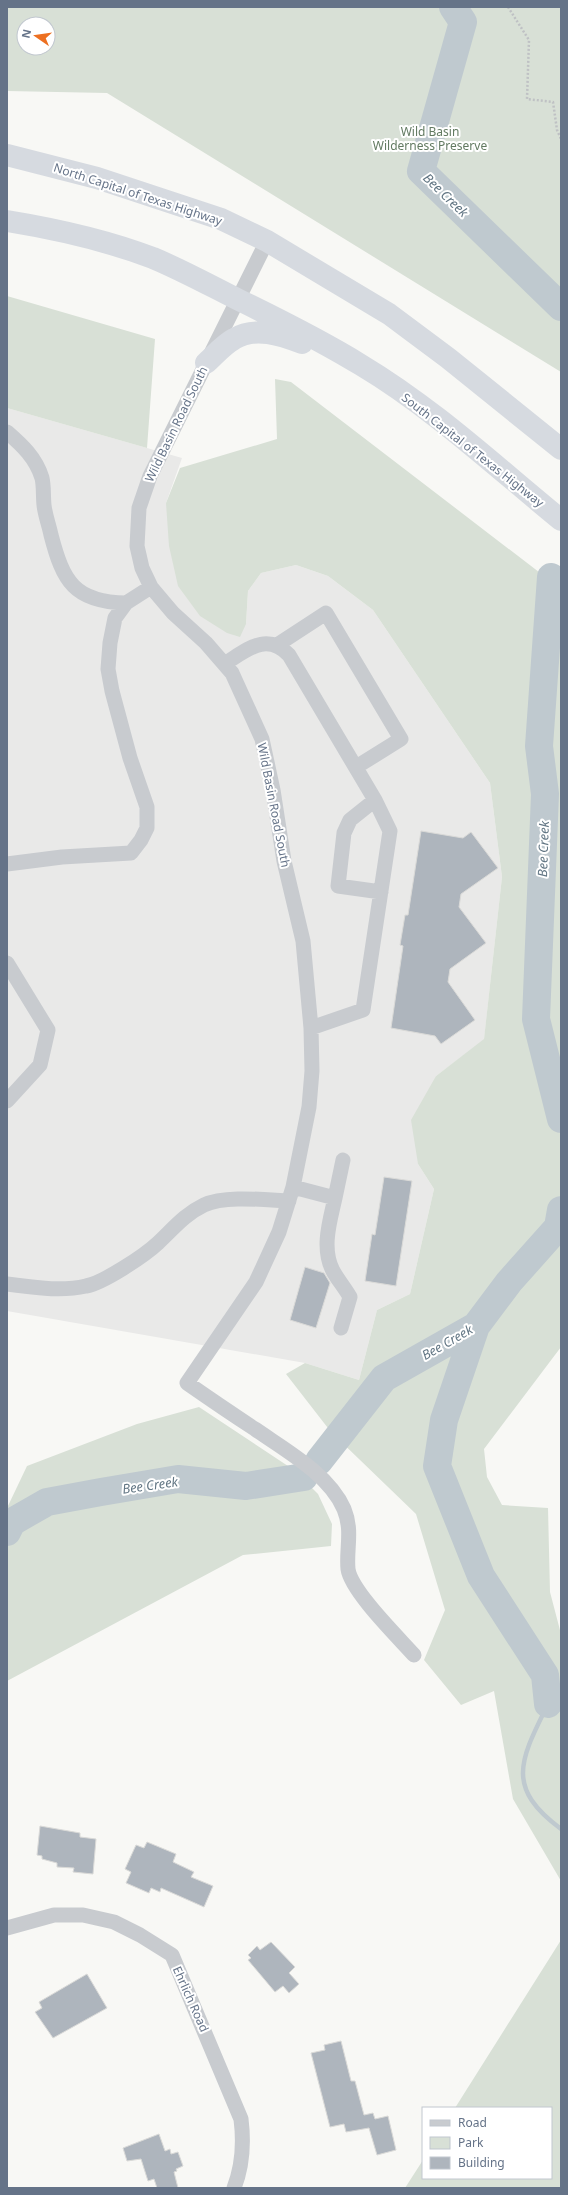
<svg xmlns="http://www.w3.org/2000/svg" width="568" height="2195" viewBox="0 0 568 2195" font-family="'Noto Sans',sans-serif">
  <rect width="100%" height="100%" fill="#f8f8f5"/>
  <path fill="#e9e9e8" d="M7 408 182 458 166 503 246 624 248 591 261 573 296 565 328 576 373 610 490 783 502 877 484 1040 436 1076 418 1164 434 1189 410 1294 377 1310 359 1380 305 1363 7 1311Z"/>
  <path fill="#d8e0d6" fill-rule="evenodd" d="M7 7H561V372L107 93 7 91ZM24 24H48V48H24Z
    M7 296 155 339 147 448 7 408Z
    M275 379 291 382 561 589V1347L484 1449 487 1477 502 1505 548 1508 550 1592 561 1634V1881L513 1799 494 1691 461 1705 424 1660 445 1610 416 1514 331 1432 286 1374 305 1363 359 1380 377 1310 410 1294 434 1189 418 1164 411 1120 436 1076 484 1039 502 877 490 783 373 610 328 576 296 565 261 573 248 591 246 624 240 637 227 633 200 616 178 586 169 546 166 503 180 468 277 439Z
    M199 1407 294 1470 318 1494 332 1524 331 1546 243 1555 7 1681V1508L27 1466 137 1424Z
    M561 1940V2188H405L423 2160V2178H551V2108H455Z"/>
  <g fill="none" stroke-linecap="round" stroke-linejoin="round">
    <path stroke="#bfc9cf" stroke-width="4.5" d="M545 1675 561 1710
      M548 1704C521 1759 504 1787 561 1829"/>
    <path stroke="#bfc9cf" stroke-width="28" d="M453 7 463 22 421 171 561 307
      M551 577 539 746 545 794 536 1019 561 1119
      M476 1326 444 1420 437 1466 481 1576 545 1675 548 1704
      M319 1461 384 1378 476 1326 509 1282 558 1227 561 1210
      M7 1532 12 1522 47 1502 101 1492 178 1479 246 1486 304 1477"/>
  </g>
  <path fill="#aeb5bd" stroke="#dadad8" d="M421 831 463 838 471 832 498 868 461 894 459 907 486 943 450 969 448 982 475 1020 441 1044 435 1036 391 1028 403 946 400 945 405 915H408Z
    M384 1177 412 1181 396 1286 365 1281 372 1234 375 1235Z
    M305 1267 324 1273 330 1283 316 1328 290 1320Z
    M40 1826 80 1833V1837L96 1839 93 1874 73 1872 74 1868 57 1867V1863L42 1859V1856L37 1855Z
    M147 1842 176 1854 173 1862 194 1872 191 1877 213 1886 204 1907 161 1888 160 1892 151 1888 149 1893 126 1883 131 1872 125 1869 136 1845 144 1848Z
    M271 1942 295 1967 289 1973 299 1984 289 1993 283 1986 275 1992 248 1960 251 1958 248 1955 257 1946 260 1950Z
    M87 1974 107 2008 53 2038 35 2012 42 2008 39 2002Z
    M341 2041 351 2081H355L364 2115 373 2113 375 2119 388 2116 396 2150 377 2155 369 2128 346 2132 344 2124 330 2127 311 2053 325 2050 324 2045Z
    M159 2134 165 2151 170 2149 171 2154 178 2152 183 2166 176 2169 177 2171 174 2172 178 2188H157L154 2179 148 2181 141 2159 127 2161 123 2148Z"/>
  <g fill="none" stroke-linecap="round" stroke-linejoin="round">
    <path stroke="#bfc1c4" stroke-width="2.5" stroke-dasharray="2 2" stroke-linecap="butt" d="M508 7 529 40 527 99 553 102 557 130 561 139"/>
    <path stroke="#c8cbcf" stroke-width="15" d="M267 241 150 476 139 508 137 546 142 568 151 587 173 613 206 643 232 673 262 739 273 790 284 861 303 941 311 1028 312 1071 309 1107 293 1187 279 1232 256 1282 187 1383C210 1399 232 1414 255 1429 285 1450 329 1474 344 1509 353 1531 346 1549 348 1569 351 1591 398 1637 414 1655
      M7 432C22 445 36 458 42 478 44 486 43 496 44 505 45 515 49 525 51 535 63 581 74 602 126 603
      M277 645 326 613 401 739 356 767
      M224 664C246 651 266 631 289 655L375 800 390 831 363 1010 311 1028
      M375 800 350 820 344 833 338 886 381 892
      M7 864 62 857 131 853 141 840 147 828V807L130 758 112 691 108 669 110 643 115 618 126 603 151 587
      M7 963 48 1030 40 1065 7 1101
      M293 1187 335 1198 343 1160
      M335 1198C330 1221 321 1248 333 1271 338 1280 345 1288 350 1297L341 1328
      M7 1284C32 1287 60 1292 86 1286 103 1283 144 1256 158 1243 173 1229 185 1214 204 1205 225 1195 266 1200 289 1201
      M7 1928 54 1915H83L114 1922 140 1935 172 1955 241 2119C244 2143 243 2165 234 2188"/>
    <path stroke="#d6dae0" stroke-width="22" d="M7 155 97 178 221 219 267 241 389 314 448 358 561 449
      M7 221C56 229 106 240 153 258 182 270 211 286 239 300 280 320 322 341 361 365 433 408 496 467 561 520
      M206 363C214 356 223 345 234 339 255 326 281 335 302 343"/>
  </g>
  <g text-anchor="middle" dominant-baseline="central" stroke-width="4" stroke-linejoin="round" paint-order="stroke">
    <g font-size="12" fill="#627a61" stroke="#fff">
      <text x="430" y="131">Wild Basin<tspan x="430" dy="14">Wilderness Preserve</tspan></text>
    </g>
    <g font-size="12" fill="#657388" stroke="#fff">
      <text transform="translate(138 194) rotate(18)">North Capital of Texas Highway</text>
      <text transform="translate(176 424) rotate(-64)">Wild Basin Road South</text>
      <text transform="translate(473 450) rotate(38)">South Capital of Texas Highway</text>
      <text transform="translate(274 805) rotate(79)">Wild Basin Road South</text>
      <text transform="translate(191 1999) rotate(66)">Ehrlich Road</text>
    </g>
    <g font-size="13" font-style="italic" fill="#617583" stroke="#fff">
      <text transform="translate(446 195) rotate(44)">Bee Creek</text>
      <text transform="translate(543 849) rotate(-88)">Bee Creek</text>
      <text transform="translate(447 1342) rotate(-30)">Bee Creek</text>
      <text transform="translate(150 1485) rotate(-8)">Bee Creek</text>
    </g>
  </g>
  <rect width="568" height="2195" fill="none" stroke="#657388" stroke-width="16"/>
  <rect x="422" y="2107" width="130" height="72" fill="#ffffff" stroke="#c1c7cf"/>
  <rect x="430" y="2120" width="20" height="6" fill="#c8cbcf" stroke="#c1c7cf"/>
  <text x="458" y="2127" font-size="12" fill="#657388">Road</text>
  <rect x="430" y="2137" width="20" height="12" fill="#d8e0d6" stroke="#c1c7cf"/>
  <text x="458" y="2147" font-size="12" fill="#657388">Park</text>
  <rect x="430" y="2157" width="20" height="12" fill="#aeb5bd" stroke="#c1c7cf"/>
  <text x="458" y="2167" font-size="12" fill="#657388">Building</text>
  <g transform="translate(36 36) rotate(283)"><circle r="19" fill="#ffffff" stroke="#c1c7cf"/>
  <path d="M0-3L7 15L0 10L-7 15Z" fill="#ed7021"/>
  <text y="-6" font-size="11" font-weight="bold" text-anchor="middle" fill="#657388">N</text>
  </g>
</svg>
